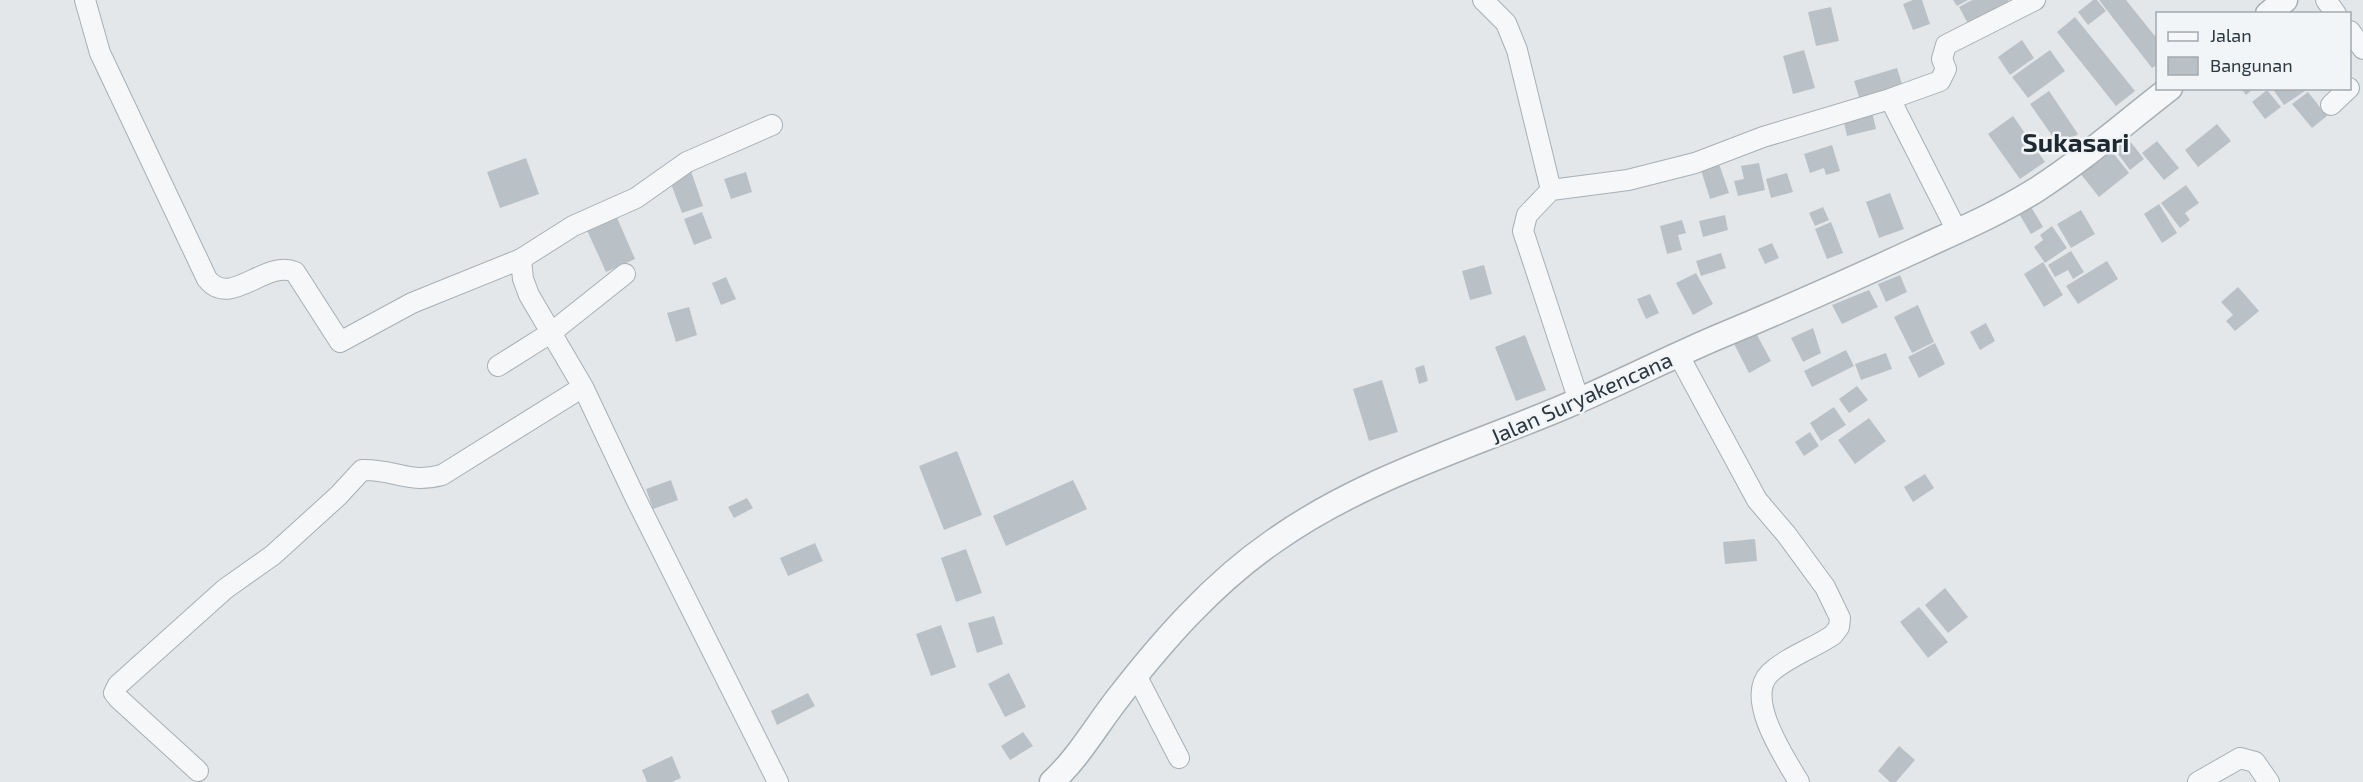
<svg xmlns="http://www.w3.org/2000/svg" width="2363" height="782" viewBox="0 0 2363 782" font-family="'Exo 2',sans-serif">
  <rect width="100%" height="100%" fill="#e3e7ea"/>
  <path fill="#bac1c6" d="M1913 0H1922L1930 24 1913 30 1903 4Z
    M1953 0H1968L1957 6Z
    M1972 0H2008L2012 6 1971 29 1959 7Z
    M2093 0H2097L2106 11 2088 25 2078 12Z
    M2099 0H2126L2158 40V64L2152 68Z
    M1831 7 1839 41 1816 46 1808 12Z
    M2075 17 2135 91 2116 106 2057 32Z
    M2022 40 2034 58 2010 75 1998 57Z
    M1804 50 1815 88 1793 94 1783 56Z
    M2050 50 2065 71 2028 98 2012 77Z
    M1897 68 1903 87 1860 100 1854 81Z
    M2241 88H2254L2246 95Z
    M2272 88H2304L2305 91 2284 105Z
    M2267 90 2281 107 2265 119 2252 102Z
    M2049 91 2078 134 2060 147 2030 104Z
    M2308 92 2327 116 2312 128 2292 104Z
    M1871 107 1876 129 1847 136 1842 114Z
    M2013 116 2045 162 2020 179 1988 134Z
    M2217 124 2231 141 2198 167 2185 150Z
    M2126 136 2144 159 2130 170 2112 146Z
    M2157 141 2179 168 2164 180 2142 153Z
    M1832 145 1840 171 1826 175 1824 168 1810 173 1804 154Z
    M2110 149 2129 173 2099 197 2080 173Z
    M526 158 539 194 500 208 487 172Z
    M1759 163 1765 190 1738 196 1734 181 1744 179 1741 166Z
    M1719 164 1729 193 1710 199 1701 170Z
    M690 168 703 206 682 213 668 176Z
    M746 172 752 192 731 199 724 179Z
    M1787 173 1793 192 1771 198 1766 179Z
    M2186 185 2199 203 2185 213 2190 220 2180 228 2161 203Z
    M1890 193 1904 229 1879 238 1866 202Z
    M2027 200 2043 227 2031 234 2015 207Z
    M2159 204 2177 233 2162 243 2144 214Z
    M1823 207 1829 220 1815 226 1809 213Z
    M2081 210 2095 234 2071 248 2057 224Z
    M702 212 712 238 694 245 684 219Z
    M615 213 635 259 606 272 585 226Z
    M1725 215 1728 230 1703 237 1699 221Z
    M1682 220 1686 233 1678 235 1682 250 1667 254 1660 226Z
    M1831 222 1843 253 1827 259 1815 229Z
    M2052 226 2067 248 2045 263 2034 247 2043 240 2040 235Z
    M1772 243 1779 258 1765 264 1758 249Z
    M2071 251 2084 272 2073 279 2068 270 2055 277 2048 265Z
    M1721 253 1726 268 1701 276 1696 261Z
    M2107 261 2118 279 2078 304 2066 286Z
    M2043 262 2063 295 2044 307 2024 274Z
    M1484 265 1492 294 1470 300 1462 271Z
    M1696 273 1713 304 1693 315 1676 283Z
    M1900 275 1907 292 1886 302 1878 284Z
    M726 277 736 299 721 305 712 283Z
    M2238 287 2259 311 2235 331 2226 321 2233 315 2221 302Z
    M1869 290 1878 307 1842 324 1832 305Z
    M1650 294 1659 313 1646 319 1637 299Z
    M1918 305 1934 342 1912 353 1894 317Z
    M689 307 697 335 676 342 667 313Z
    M1986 323 1995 341 1980 350 1970 332Z
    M1813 328 1821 353 1803 362 1791 338Z
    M1755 331 1771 361 1749 373 1733 342Z
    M1525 335 1546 390 1516 401 1495 347Z
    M1935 343 1945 364 1919 378 1908 357Z
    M1846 350 1854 366 1812 387 1804 371Z
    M1886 353 1892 369 1861 380 1855 364Z
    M1424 365 1428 381 1419 384 1415 368Z
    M1382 380 1398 432 1369 441 1353 389Z
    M1857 386 1868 400 1849 413 1839 399Z
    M1834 407 1846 425 1821 441 1810 423Z
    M1869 418 1886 441 1855 464 1838 440Z
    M1810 432 1819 446 1804 456 1795 442Z
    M957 451 982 515 944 530 919 466Z
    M1925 474 1934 488 1913 502 1904 487Z
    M671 480 678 500 653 509 646 489Z
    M1073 480 1087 509 1006 546 993 516Z
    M747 498 753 508 734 518 728 507Z
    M1755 539 1757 561 1725 564 1723 542Z
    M815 543 823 561 788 576 780 558Z
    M966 549 982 593 956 602 941 558Z
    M1945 588 1968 617 1948 633 1925 605Z
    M1919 607 1948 642 1928 658 1900 622Z
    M994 616 1003 644 977 653 968 623Z
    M941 625 956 667 931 676 916 634Z
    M1009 673 1026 707 1005 717 988 684Z
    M808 693 815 706 777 725 771 711Z
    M1023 732 1033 746 1010 760 1001 746Z
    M1899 746 1915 760 1896 782H1890L1878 771Z
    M672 756 681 778 672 782H647L642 770Z"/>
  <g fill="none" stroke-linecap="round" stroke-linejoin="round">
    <defs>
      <path id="minor" d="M85 0 100 53 207 279C231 309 265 259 295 272L340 342 412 303 521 259 573 226 636 198 687 162 772 125
        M1483 0 1506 23 1517 50 1551 190 1527 215 1523 231 1579 401
        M2326 0 2336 14
        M2350 31 2363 49
        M1890 99 1957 231
        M2331 105 2349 88
        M1551 190 1628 180 1695 163 1763 137 1890 99 1940 81 1946 69 1942 59 1946 45 2035 0
        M521 259 523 279 529 295 583 387
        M1678 354 1757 500 1786 534 1825 587 1840 618 1839 627 1833 635C1814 648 1787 657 1770 673 1744 698 1785 758 1799 782
        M498 366 552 332 625 274
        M1136 675 1179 758
        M198 771 118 698 114 693 118 685 225 589 273 555 338 496 362 470C396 469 407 484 442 475L583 387 635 497 778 782
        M2198 782 2240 758 2255 762 2269 782"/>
      <path id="tertiary" d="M2268 14 2285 0
        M1052 782C1079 757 1096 726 1118 698 1163 640 1213 583 1274 541 1363 478 1467 448 1566 406 1620 383 1672 356 1725 334 1790 307 1853 279 1916 250 1957 231 1998 214 2036 190 2083 160 2126 122 2170 88"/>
    </defs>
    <use href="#minor" stroke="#a8afb4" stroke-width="22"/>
    <use href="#tertiary" stroke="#a8afb4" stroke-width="27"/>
    <use href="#minor" stroke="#f5f7f8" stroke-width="20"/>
    <use href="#tertiary" stroke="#f5f7f8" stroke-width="24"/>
  </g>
  <g text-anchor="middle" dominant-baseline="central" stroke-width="5" stroke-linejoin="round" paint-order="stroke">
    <g font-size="22" fill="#2c3841" stroke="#f2f5f7">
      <text transform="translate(1581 397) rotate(-24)">Jalan Suryakencana</text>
    </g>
    <g font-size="26" font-weight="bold" fill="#1e2931" stroke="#f2f5f7">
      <text x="2076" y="141">Sukasari</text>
    </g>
  </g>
  <rect x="2156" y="12" width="195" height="78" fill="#f2f5f7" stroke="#a3a9ae" stroke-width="1.5"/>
  <rect x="2168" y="32" width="30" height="9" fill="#f5f7f8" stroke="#a3a9ae" stroke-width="1.5"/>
  <text x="2210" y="42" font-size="18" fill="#2c3841">Jalan</text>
  <rect x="2168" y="57" width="30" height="18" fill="#bac1c6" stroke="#a3a9ae" stroke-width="1.5"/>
  <text x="2210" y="72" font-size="18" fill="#2c3841">Bangunan</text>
</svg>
